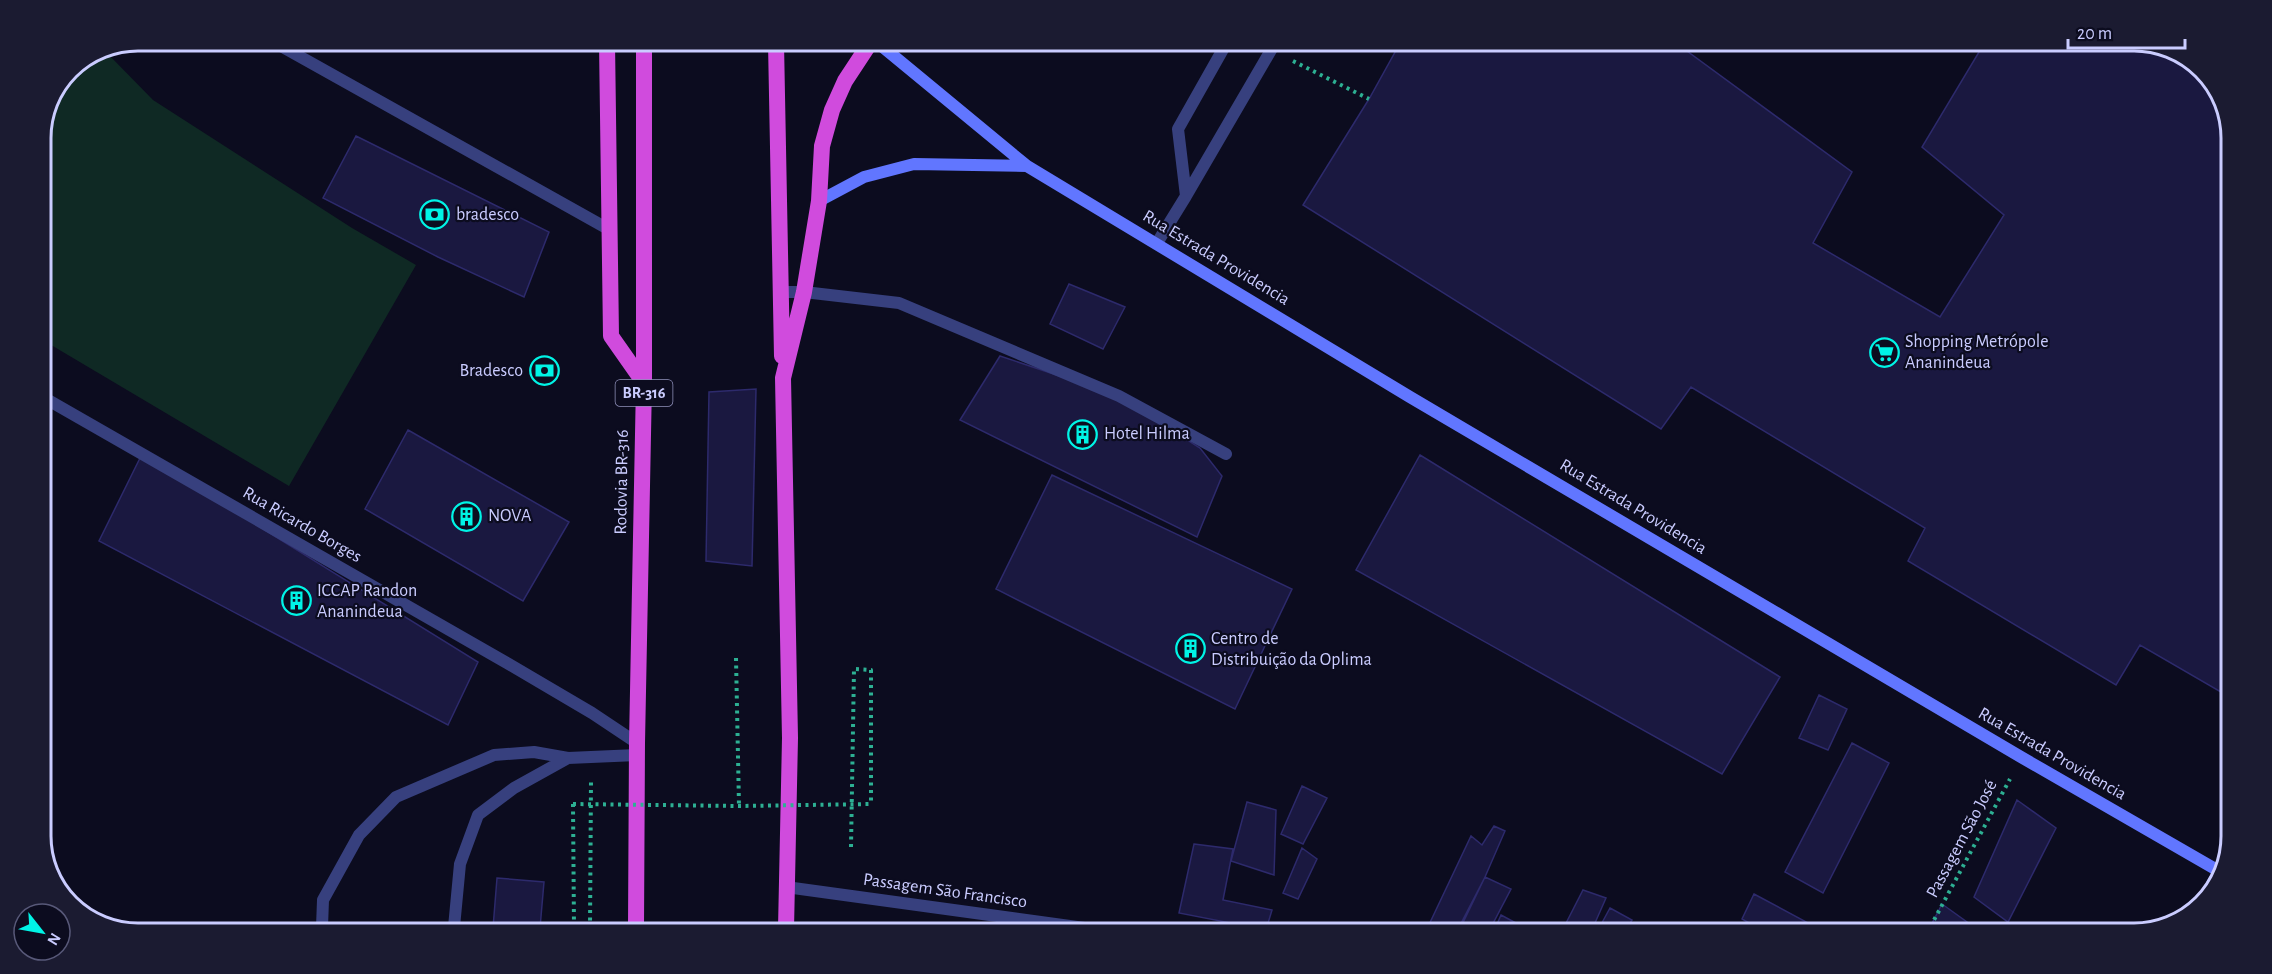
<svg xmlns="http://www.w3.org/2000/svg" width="2272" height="974" viewBox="0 0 2272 974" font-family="'Alegreya Sans',sans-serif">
  <rect width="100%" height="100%" fill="#0c0c1f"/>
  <path fill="#0f2924" d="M107 53 153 100 352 228 416 265 289 486 41 339V132L69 69Z"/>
  <path fill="#1a1840" stroke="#2d2a6c" stroke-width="1.5" d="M1399 45 1680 46 1852 172 1813 243 1940 317 2004 215 1922 147 1982 47 2171 48 2215 84 2231 132 2226 695 2140 645 2116 685 1908 561 1925 528 1691 387 1661 429 1303 205 1369 99Z
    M356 136 549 232 524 297 438 257 323 198Z
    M1069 284 1125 307 1103 349 1050 324Z
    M1000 356 1119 396 1200 448 1222 476 1197 537 960 420Z
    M756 389 752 566 706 561 709 392Z
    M41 427 48 432 41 450Z
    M408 430 569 522 523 601 365 509Z
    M142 454 478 662 448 725 99 541Z
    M1420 455 1780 677 1722 774 1356 570Z
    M1052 475 1292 589 1235 709 996 589Z
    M1819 695 1847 709 1828 750 1799 738Z
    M1852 743 1889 763 1823 893 1785 872Z
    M1302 786 1327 798 1303 844 1281 834Z
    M2017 800 2056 828 2008 922 1974 897Z
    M1247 802 1276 810 1274 875 1231 861Z
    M1494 826 1505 831 1485 877 1457 931H1426L1471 836 1482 845Z
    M1194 844 1233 849 1223 900 1272 910 1266 930 1179 913Z
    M1302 848 1317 859 1298 899 1283 893Z
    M1485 877 1511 889 1489 931H1459Z
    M497 878 544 882 540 928H493Z
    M1583 890 1606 898 1591 932 1562 931Z
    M1754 894 1810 924 1806 932H1765L1742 919Z
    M1942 904 1967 922 1962 933H1927Z
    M1610 908 1632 920 1625 932H1597Z
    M1501 915 1531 931H1494Z"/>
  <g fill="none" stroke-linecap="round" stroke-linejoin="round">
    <path stroke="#2db093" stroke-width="4" stroke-dasharray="3 4.5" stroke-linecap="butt" d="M1293 61 1369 99
      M736 658 739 806
      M573 804 574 928
      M851 847 854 669 871 670V804
      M590 928 591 782
      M1927 933 2010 779"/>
    <path stroke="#37407e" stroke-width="12" d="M272 41 610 230
      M1186 196 1274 45
      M1157 243 1186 196 1178 129 1226 44
      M781 292H804L899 303 1119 396 1226 454
      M322 927 323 900 359 835 396 797 494 755 534 752 568 758
      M454 927 460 864 478 815 514 788 568 758 637 755"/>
    <path stroke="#37407e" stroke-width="12" d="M786 887 1099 930
      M2205 897 2219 871"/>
    <path stroke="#37407e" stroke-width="12" d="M41 396 507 663 592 713 637 743"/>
    <path stroke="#6176ff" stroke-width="12" d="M878 43 1027 166 1410 397 2021 757 2224 874
      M819 201 864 177 914 164 1027 166"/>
    <path stroke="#d04bdd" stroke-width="16" d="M607 42 611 336 644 383
      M776 43 782 356
      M636 928 637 743 644 383V42
      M786 929 790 738 783 378 804 292 819 201 822 146 832 110 845 81 870 43"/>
    <path stroke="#2db093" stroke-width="4" stroke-dasharray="3 4.5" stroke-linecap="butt" d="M573 804 739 806 871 804"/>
  </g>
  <defs>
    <symbol id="bank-ring" viewBox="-11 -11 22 22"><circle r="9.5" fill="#0c0c1f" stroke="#00f4e6" stroke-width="1.5"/><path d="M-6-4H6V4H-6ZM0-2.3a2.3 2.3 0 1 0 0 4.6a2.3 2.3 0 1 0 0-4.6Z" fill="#00f4e6"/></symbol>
    <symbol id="supermarket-ring" viewBox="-11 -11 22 22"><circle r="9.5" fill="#0c0c1f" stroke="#00f4e6" stroke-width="1.5"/><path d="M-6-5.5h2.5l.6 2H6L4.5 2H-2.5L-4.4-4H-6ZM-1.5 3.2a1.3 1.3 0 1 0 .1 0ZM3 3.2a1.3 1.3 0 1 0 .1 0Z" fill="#00f4e6"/></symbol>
    <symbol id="building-ring" viewBox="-11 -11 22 22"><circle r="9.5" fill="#0c0c1f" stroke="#00f4e6" stroke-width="1.5"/><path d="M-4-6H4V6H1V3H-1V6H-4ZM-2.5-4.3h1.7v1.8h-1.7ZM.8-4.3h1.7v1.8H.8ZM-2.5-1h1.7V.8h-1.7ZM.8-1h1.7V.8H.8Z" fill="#00f4e6"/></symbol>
  </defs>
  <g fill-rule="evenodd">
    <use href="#bank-ring" x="418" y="198" width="33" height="33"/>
    <use href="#supermarket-ring" x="1868" y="336" width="33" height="33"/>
    <use href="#bank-ring" x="528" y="354" width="33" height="33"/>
    <use href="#building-ring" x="1066" y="418" width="33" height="33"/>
    <use href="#building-ring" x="450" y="500" width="33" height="33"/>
    <use href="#building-ring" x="280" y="584" width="33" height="33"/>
    <use href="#building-ring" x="1174" y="632" width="33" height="33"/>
  </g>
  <g text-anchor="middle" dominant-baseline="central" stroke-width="4.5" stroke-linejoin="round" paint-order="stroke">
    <rect fill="#0c0c1f" stroke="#9192bc" stroke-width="1.5" x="615.5" y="380" width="57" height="26" rx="4.5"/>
    <g font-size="16" font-weight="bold" fill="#caccff">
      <text x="644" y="393">BR-316</text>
    </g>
    <g font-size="18" fill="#caccff" stroke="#0c0c1f" text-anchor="start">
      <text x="456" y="215">bradesco</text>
      <text x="1905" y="342">Shopping Metrópole<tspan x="1905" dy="21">Ananindeua</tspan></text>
      <text x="523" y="371" text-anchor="end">Bradesco</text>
      <text x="1104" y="434">Hotel Hilma</text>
      <text x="488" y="516">NOVA</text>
      <text x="317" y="591">ICCAP Randon<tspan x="317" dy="21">Ananindeua</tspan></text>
      <text x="1211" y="639">Centro de<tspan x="1211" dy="21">Distribuição da Oplima</tspan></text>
    </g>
    <g font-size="18" fill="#caccff" stroke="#0c0c1f">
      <text transform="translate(1216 258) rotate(31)">Rua Estrada Providencia</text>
      <text transform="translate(622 482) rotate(-89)">Rodovia BR-316</text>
      <text transform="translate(1633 507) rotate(31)">Rua Estrada Providencia</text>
      <text transform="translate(302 525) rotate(30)">Rua Ricardo Borges</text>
      <text transform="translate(2052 754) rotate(30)">Rua Estrada Providencia</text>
      <text transform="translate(1962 839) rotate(-62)">Passagem São José</text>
      <text transform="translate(945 891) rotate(8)">Passagem São Francisco</text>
    </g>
  </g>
  <path d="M0 0H2272V974H0ZM138 51H2134A87 87 0 0 1 2221 138V836A87 87 0 0 1 2134 923H138A87 87 0 0 1 51 836V138A87 87 0 0 1 138 51Z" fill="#1b1b31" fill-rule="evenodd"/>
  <path fill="none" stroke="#caccff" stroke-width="3" d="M138 51H2134A87 87 0 0 1 2221 138V836A87 87 0 0 1 2134 923H138A87 87 0 0 1 51 836V138A87 87 0 0 1 138 51Z"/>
  <g transform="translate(42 932) rotate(121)"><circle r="28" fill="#0c0c1f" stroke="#585979" stroke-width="1.5"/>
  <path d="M0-4.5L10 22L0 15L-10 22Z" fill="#00f4e6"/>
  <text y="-9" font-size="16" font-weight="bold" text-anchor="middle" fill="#caccff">N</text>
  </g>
  <path d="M2068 39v9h117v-9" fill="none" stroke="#caccff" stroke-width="3"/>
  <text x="2077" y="39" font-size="18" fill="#caccff" stroke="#0c0c1f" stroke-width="4.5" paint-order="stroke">20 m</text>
</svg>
